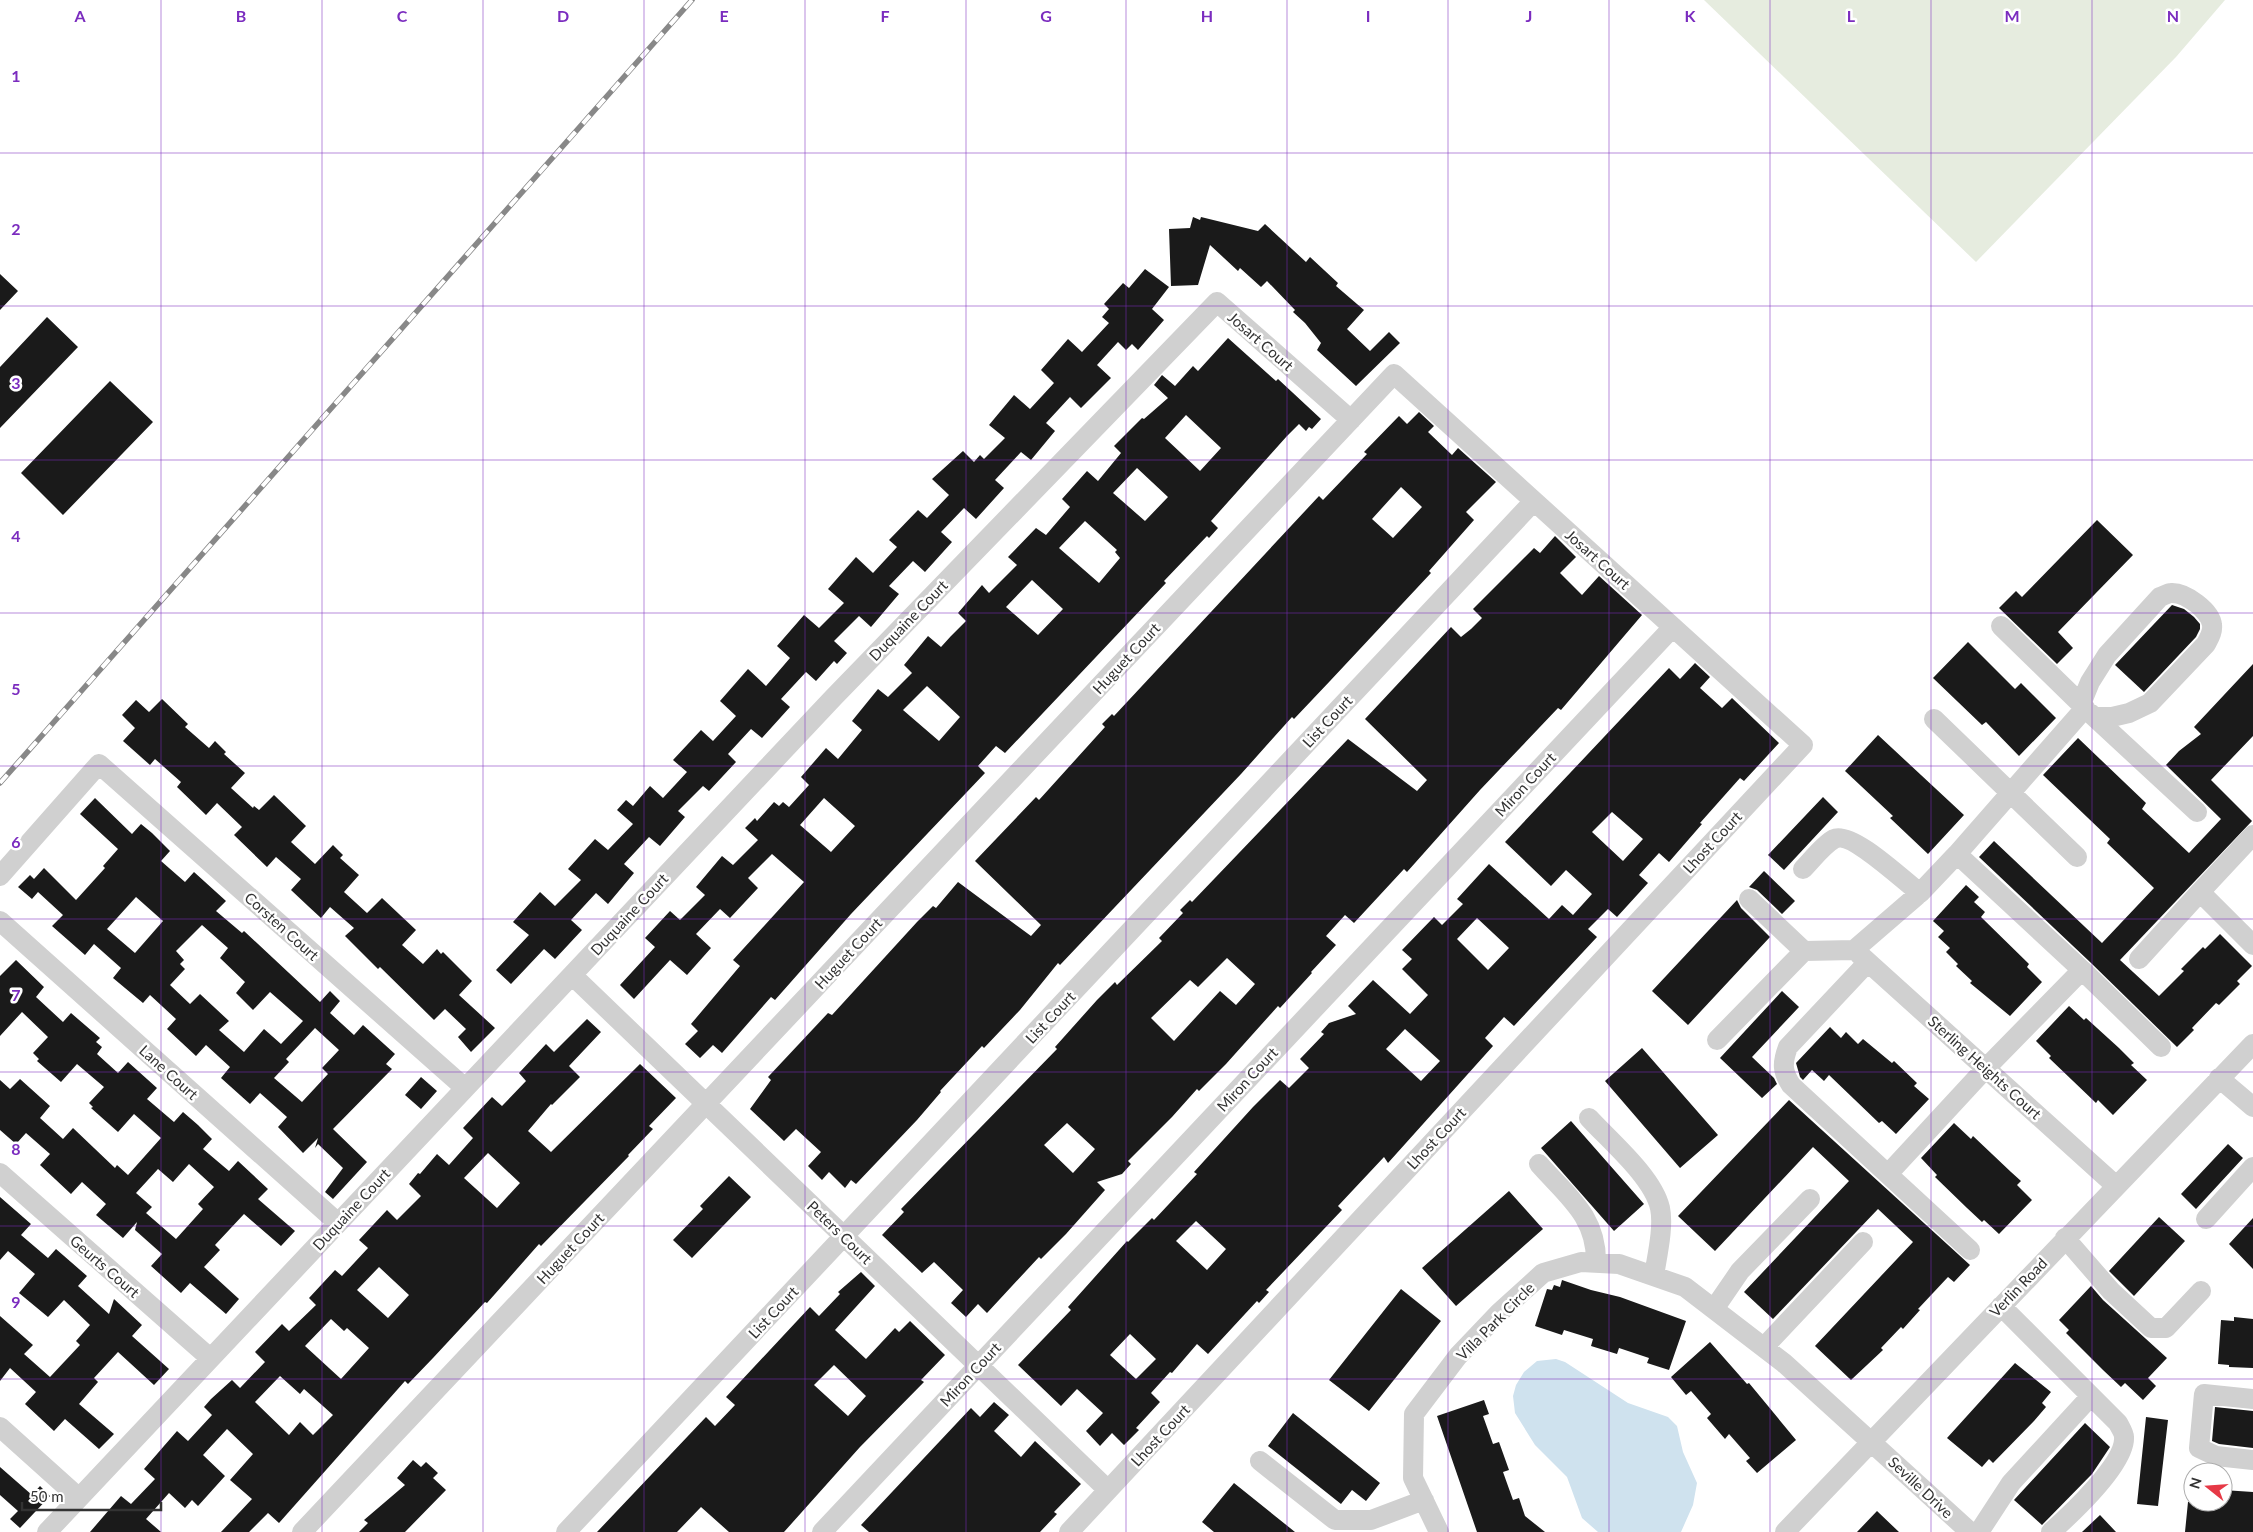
<svg xmlns="http://www.w3.org/2000/svg" width="2253" height="1532" viewBox="0 0 2253 1532" font-family="Lato,sans-serif">
  <rect width="100%" height="100%" fill="#fff"/>
  <path fill="#e6ecdf" d="M1704 0H2225L2176 57 1976 262Z"/>
  <path fill="#cfe2ee" d="M1556 1359 1565 1362 1628 1403 1668 1417 1677 1426 1683 1452 1697 1483 1693 1505 1681 1532H1598L1582 1518 1567 1477 1535 1445 1515 1413 1513 1396 1516 1385 1524 1372 1537 1361Z"/>
  <path fill="#1a1a1a" fill-rule="evenodd" d="M1193 217 1200 220 1201 217 1258 231 1265 224 1306 262 1310 257 1338 283 1336 286 1364 310 1347 329 1370 351 1389 332 1400 343 1356 386 1317 350 1321 343 1305 323 1293 312 1295 310 1267 281 1261 287 1240 268 1238 271 1210 245 1198 285 1171 286 1169 229 1190 228Z
    M1145 269 1169 287 1152 309 1164 320 1138 350 1132 344 1126 350 1118 342 1097 365 1111 378 1081 408 1070 397 1046 423 1055 431 1031 460 1021 452 995 480 1004 488 976 519 964 508 941 532 952 542 925 572 913 561 889 586 899 594 871 627 859 616 834 641 847 653 837 664 834 661 816 681 806 672 781 699 790 707 762 738 751 729 728 754 736 762 709 791 703 786 678 811 685 817 660 846 649 837 624 864 634 873 608 904 596 893 571 920 582 930 555 959 544 949 511 984 496 970 529 935 513 922 540 892 555 906 581 880 568 869 595 839 608 850 633 824 617 810 626 800 633 806 650 786 663 798 687 772 673 760 701 730 713 741 736 716 720 701 748 669 766 686 790 658 777 646 804 615 819 628 844 603 828 589 856 557 873 573 897 547 889 540 918 510 927 518 949 495 932 479 963 451 974 462 980 455 984 459 1005 438 989 425 1014 395 1030 409 1054 383 1041 370 1068 339 1082 352 1109 323 1102 317 1109 309 1104 304 1123 283 1129 288Z
    M0 274 18 291 0 310Z
    M47 317 78 347 0 428V367Z
    M1228 338 1276 381 1278 379 1321 419 1312 429 1309 427 1306 431 1299 424 1287 436 1211 521 1218 528 1209 538 1207 536 1164 581 1166 583 1005 753 996 746 978 766 985 773 851 914 775 1000 771 997 722 1053 713 1045 700 1058 685 1044 698 1031 691 1024 740 966 733 960 804 882 772 854 748 878 758 888 730 918 720 909 696 934 711 948 687 975 670 960 634 999 620 985 655 947 645 938 670 911 680 920 705 895 696 887 722 856 733 865 758 840 745 828 755 818 757 821 774 802 779 806 783 802 789 807 809 785 801 777 826 748 838 759 862 730 852 721 878 689 888 697 912 673 904 665 928 636 941 647 951 636 966 621 958 613 982 585 989 593 1017 565 1008 557 1036 528 1046 535 1070 507 1062 499 1087 471 1098 481 1121 453 1114 446 1142 418 1144 419 1168 398 1154 385 1162 375 1175 386 1193 366 1198 371ZM1186 415 1221 448 1200 471 1165 438ZM1137 468 1168 497 1145 521 1113 493ZM1085 521 1117 550 1115 552 1120 558 1099 583 1059 548ZM1032 580 1063 609 1038 635 1006 607ZM927 686 960 717 939 741 903 710ZM824 798 855 826 831 852 800 825Z
    M110 381 153 422 63 515 21 473Z
    M1419 412 1434 426 1428 432 1452 455 1458 448 1496 482 1466 512 1474 520 1429 571 1431 573 1330 681 1294 719 1292 717 1241 774 1060 965 1058 963 1020 1010 984 1048 982 1046 940 1091 941 1092 917 1120 856 1184 851 1180 845 1188 829 1172 822 1180 808 1166 821 1152 796 1129 784 1141 750 1109 771 1080 768 1077 828 1013 832 1015 917 922 933 906 936 908 958 882 1031 936 1041 925 975 861 1036 797 1039 800 1105 727 1102 724 1112 714 1114 716 1319 496 1323 500 1367 454 1364 452 1399 416 1407 424ZM1401 487 1422 507 1393 538 1372 519Z
    M2097 520 2133 555 2058 632 2073 648 2057 664 1999 608 2016 591 2022 597Z
    M1555 536 1576 557 1560 573 1582 595 1599 576 1642 615 1561 710 1558 708 1480 790 1407 872 1404 869 1354 923 1345 915 1326 936 1336 945 1311 972 1312 973 1280 1008 1278 1006 1226 1064 1199 1091 1197 1089 1172 1117 1128 1161 1131 1164 1122 1174 1097 1182 1105 1190 1066 1234 1041 1259 1039 1257 987 1313 978 1304 966 1317 951 1303 963 1290 934 1262 922 1273 882 1235 904 1212 901 1209 1057 1049 1055 1047 1097 1000 1115 982 1117 985 1162 941 1159 938 1183 913 1180 910 1190 900 1192 902 1348 739 1417 791 1427 780 1365 719 1451 627 1461 637 1471 629 1482 618 1473 609 1534 548 1540 553ZM1227 958 1255 984 1236 1005 1220 991 1174 1041 1151 1018 1190 980 1198 987ZM1067 1123 1095 1149 1073 1173 1044 1145Z
    M2172 605 2184 609 2194 617 2200 624V629L2196 637 2144 692 2115 665Z
    M1968 642 2015 689 2021 683 2056 718 2019 756 1986 722 1982 725 1933 678Z
    M1695 663 1710 677 1700 688 1722 708 1732 698 1779 743 1744 781 1740 778 1700 823 1702 824 1669 862 1659 853 1639 875 1648 883 1617 917 1608 909 1588 929 1597 937 1514 1026 1504 1017 1485 1038 1493 1046 1388 1163 1384 1157 1338 1206 1342 1210 1266 1290 1269 1292 1259 1303 1257 1301 1208 1354 1197 1344 1172 1373 1170 1372 1151 1393 1160 1402 1136 1428 1139 1430 1124 1445 1112 1433 1100 1446 1086 1431 1103 1413 1077 1389 1061 1406 1018 1365 1071 1310 1068 1307 1127 1241 1128 1242 1152 1218 1154 1220 1197 1174 1194 1172 1253 1107 1280 1080 1289 1088 1309 1068 1300 1059 1324 1034 1321 1032 1329 1023 1356 1014 1348 1006 1373 980 1410 1014 1428 995 1402 969 1412 959 1402 950 1434 917 1442 925 1463 904 1457 899 1489 864 1549 919 1562 905 1573 915 1592 894 1566 870 1551 886 1505 842 1669 668 1680 679ZM1612 812 1643 839 1623 861 1592 832ZM1477 918 1509 948 1488 970 1457 939ZM1405 1029 1440 1061 1421 1081 1386 1049ZM1196 1221 1226 1249 1207 1270 1176 1241ZM1130 1334 1156 1359 1136 1379 1110 1355Z
    M2253 664V736L2211 780 2252 821 2120 960 2159 996 2184 971 2181 969 2203 947 2205 949 2220 934 2252 966 2237 981 2240 984 2219 1005 2216 1003 2192 1028 2194 1030 2177 1047 2090 962 1979 857 1994 841 2102 943 2154 888 2107 843 2110 839 2043 775 2078 738 2146 803 2142 809 2189 853 2221 819 2166 765 2179 751 2201 734 2194 727Z
    M162 699 188 724 185 727 209 748 215 741 226 752 224 754 245 773 231 788 253 808 254 806 259 810 274 795 306 826 291 842 315 864 333 845 343 855 340 858 359 875 344 892 367 913 382 898 416 930 402 945 423 964 437 949 441 954 443 952 472 981 459 995 495 1028 471 1052 458 1037 466 1029 445 1009 434 1020 380 967 378 969 345 936 354 928 330 907 321 918 308 906 291 890 301 879 276 857 267 867 234 835 242 827 217 803 206 815 177 787 181 782 155 759 150 765 123 741 135 728 122 715 136 700 149 712Z
    M1878 735 1964 815 1928 854 1890 818 1893 816 1845 771Z
    M1823 797 1838 812 1784 870 1768 855Z
    M95 798 132 834 141 824 152 833 170 851 161 861 185 882 194 872 226 901 216 911 242 933 244 931 320 1002 330 991 340 1001 330 1013 354 1035 363 1025 395 1054 386 1064 392 1069 333 1129 367 1162 333 1199 325 1192 343 1168 318 1144 315 1148 318 1138 303 1153 278 1127 287 1117 260 1093 250 1104 221 1078 230 1067 206 1045 196 1056 167 1029 176 1019 150 995 143 1003 113 978 121 968 94 944 85 955 52 926 63 915 38 892 32 899 18 887 30 875 34 879 44 868 76 900 105 868 103 866 118 849 80 814ZM136 897 163 921 135 953 107 929ZM202 925 228 948 220 958 245 982 236 993 253 1010 270 992 303 1021 281 1044 264 1029 244 1052 219 1030 229 1021 200 994 190 1004 170 985 185 969 180 964 184 960 176 951ZM315 1028 339 1050 322 1068 328 1074 302 1102 274 1078 289 1062 286 1059Z
    M1764 871 1795 901 1782 914 1757 890 1749 887Z
    M1966 885 1979 897 1974 902 1985 912 1981 917 2029 964 2027 967 2042 982 2010 1016 1970 983 1972 981 1956 966 1958 964 1946 952 1950 948 1938 937 1944 931 1933 921Z
    M1737 900 1741 908 1770 937 1688 1025 1652 991Z
    M16 960 44 987 36 997 63 1022 71 1013 100 1038 96 1042 102 1047 97 1054 118 1073 128 1062 157 1088 147 1099 174 1122 183 1112 198 1125 212 1139 203 1149 229 1171 238 1161 268 1189 258 1199 295 1231 281 1246 244 1214 215 1245 220 1250 204 1267 239 1299 226 1314 190 1283 181 1293 151 1266 162 1254 135 1230 137 1222 123 1238 96 1215 106 1204 82 1182 71 1194 40 1165 50 1154 26 1133 16 1144 0 1130V1080L10 1089 20 1079 50 1106 40 1118 63 1139 73 1128 115 1168 117 1165 128 1175 161 1138 134 1114 118 1132 91 1108 93 1107 89 1103 104 1087 77 1064 61 1082 37 1061 39 1059 33 1053 48 1037 22 1012 0 1036V976ZM189 1164 214 1187 198 1204 203 1209 176 1239 146 1213 152 1207 136 1193 158 1169 173 1182Z
    M1782 991 1799 1007 1752 1057 1774 1078 1777 1084 1762 1098 1720 1058Z
    M2069 1006 2084 1020 2086 1018 2119 1048 2134 1063 2131 1065 2147 1080 2113 1115 2098 1100 2096 1103 2049 1058 2051 1056 2036 1041Z
    M587 1019 601 1032 569 1066 580 1077 552 1105 551 1104 528 1131 551 1152 640 1064 676 1098 649 1126 653 1129 628 1155 629 1156 541 1246 539 1244 487 1303 485 1302 433 1358 408 1384 405 1381 279 1523 268 1513 249 1532H221L252 1499 230 1480 253 1454 227 1429 203 1455 225 1476 198 1506 192 1500 185 1508 169 1493 146 1519 161 1532H90L121 1496 131 1504 155 1479 144 1469 177 1431 188 1441 212 1415 204 1407 211 1399 232 1380 240 1388 265 1362 255 1352 282 1324 289 1331 316 1305 309 1298 335 1270 342 1276 368 1248 359 1240 387 1210 397 1220 421 1196 409 1184 418 1173 420 1174 437 1154 449 1165 473 1138 463 1128 492 1097 502 1106 526 1081 519 1073 546 1044 554 1052ZM488 1153 520 1183 497 1208 464 1178ZM379 1267 409 1295 388 1318 357 1290ZM331 1319 344 1331 347 1328 369 1348 341 1379 305 1346ZM280 1376 300 1394 304 1389 333 1415 313 1435 300 1422 289 1435 255 1402Z
    M1830 1027 1841 1038 1846 1032 1858 1044 1863 1039 1892 1063 1894 1061 1917 1083 1914 1086 1929 1099 1896 1134 1882 1121 1879 1123 1829 1075 1824 1081 1812 1070 1803 1080 1800 1077 1796 1063Z
    M1642 1048 1718 1135 1680 1168 1605 1081Z
    M421 1077 437 1091 421 1109 405 1095Z
    M1789 1100 1970 1265 1954 1282 1948 1277 1918 1309 1920 1310 1903 1329 1901 1327 1881 1348 1883 1350 1851 1380 1815 1346 1913 1242 1878 1209 1773 1319 1744 1292 1849 1181 1813 1147 1715 1251 1678 1216Z
    M1571 1121 1644 1204 1614 1231 1541 1148Z
    M1954 1123 1971 1139 1973 1136 2011 1172 2021 1181 2017 1185 2032 1200 1999 1234 1984 1220 1982 1222 1967 1208 1935 1177 1937 1175 1921 1158Z
    M2228 1144 2243 1158 2196 1209 2181 1194Z
    M729 1176 751 1197 692 1258 673 1240 703 1209 700 1206Z
    M1509 1191 1543 1229 1456 1306 1422 1268Z
    M0 1197 31 1224 21 1235 48 1258 56 1249 87 1276 78 1286 109 1314 114 1299 142 1325 132 1336 169 1369 154 1385 118 1352 94 1378 98 1382 79 1404 114 1434 99 1449 65 1419 54 1431 25 1404 36 1392 10 1368 0 1381V1316L33 1345 24 1354 50 1377 80 1345 76 1341 90 1325 64 1300 48 1317 19 1293 35 1274 8 1251 0 1260Z
    M2159 1217 2185 1241 2134 1296 2109 1271Z
    M2253 1218V1269L2229 1244Z
    M861 1272 875 1286 835 1330 866 1359 895 1328 899 1332 910 1321 945 1355 921 1380 924 1382 860 1447 784 1532H729L701 1507 677 1532H597L706 1417 715 1426 735 1405 726 1397 810 1307 819 1316 840 1294 838 1292ZM834 1365 866 1396 848 1416 814 1385Z
    M1562 1280 1591 1290 1620 1297 1686 1321 1669 1370 1647 1363 1649 1358 1619 1348 1617 1354 1591 1346 1593 1339 1564 1330 1562 1335 1535 1326 1547 1289 1552 1290 1554 1285 1560 1287Z
    M2091 1286 2103 1300 2167 1358 2148 1378 2156 1386 2143 1400 2125 1383 2121 1387 2103 1370 2066 1333 2069 1330 2059 1320Z
    M1401 1289 1441 1321 1369 1411 1329 1380Z
    M2234 1317 2253 1319V1368L2229 1367V1365L2218 1364 2221 1320 2234 1321Z
    M1710 1342 1747 1384 1749 1383 1796 1440 1757 1473 1746 1461 1750 1458 1729 1434 1725 1439 1707 1418 1711 1414 1691 1391 1686 1395 1671 1377Z
    M2015 1363 2051 1392 2042 1403 2046 1407 2034 1421 1993 1463 1989 1459 1982 1467 1947 1438Z
    M1484 1400 1489 1414 1483 1416 1493 1444 1499 1442 1509 1470 1503 1472 1513 1500 1519 1498 1525 1516 1545 1532H1477L1437 1416Z
    M994 1402 1009 1415 994 1431 1021 1457 1035 1441 1081 1484 1054 1512 1057 1514 1040 1532H869L861 1525 971 1408 980 1417Z
    M2215 1407 2253 1411V1448L2219 1444 2212 1441Z
    M1293 1413 1380 1483 1366 1501 1352 1490 1341 1504 1268 1446Z
    M2146 1417 2168 1420 2158 1506 2137 1504Z
    M2085 1423 2110 1447 2092 1474 2042 1525 2014 1500Z
    M413 1460 421 1467 426 1462 438 1473 433 1478 446 1490 405 1532H359L368 1523 364 1520 405 1485 397 1478Z
    M0 1467 32 1495 40 1486 50 1496 20 1528 10 1519 18 1511 0 1495Z
    M1234 1483 1295 1532H1214L1202 1522Z
    M2223 1490 2253 1492V1532H2185L2188 1502H2223Z
    M1877 1511 1899 1532H1857Z
    M2100 1515 2116 1532H2082Z"/>
  <g fill="none" stroke-linecap="round" stroke-linejoin="round">
    <path stroke="#d0d0d0" stroke-width="20" d="M2081 704 2090 682 2107 655 2160 597C2163 596 2168 593 2171 593 2185 592 2211 611 2212 625 2213 632 2209 638 2206 644L2150 703 2129 713 2112 717H2095
      M2090 713 2197 812
      M1934 719 2077 857
      M2253 835 2200 892 2253 945
      M1957 854 2085 708 2001 626
      M1803 869C1812 860 1823 845 1834 839 1851 830 1905 882 1920 893
      M0 876 99 764 465 1088
      M0 921 338 1223
      M1804 951 1854 950 1920 893 1957 854 2082 970 1986 1068 1888 1174
      M1859 954 2115 1185
      M2139 959 2200 892
      M1868 962 1788 1047C1782 1063 1782 1071 1791 1085L1970 1250
      M2082 970 2161 1047
      M572 975 1108 1490
      M1717 1040 1804 951 1749 899
      M2219 1078 2253 1107
      M1589 1118C1610 1141 1653 1177 1660 1208 1664 1227 1657 1256 1654 1276
      M1539 1164C1567 1196 1597 1216 1596 1263
      M0 1173 210 1358
      M2206 1219 2253 1167
      M2065 1238 2111 1291 2151 1328H2166L2201 1291
      M2001 1306 2118 1423C2120 1427 2124 1433 2124 1437 2126 1463 2070 1515 2051 1532
      M1714 1309 1740 1271 1810 1199
      M1764 1347 1863 1242
      M2253 1399 2204 1394 2199 1448 2216 1456 2253 1460
      M0 1427 79 1498
      M1260 1461 1335 1520H1371L1424 1500
      M47 1532 833 698 1217 302 1351 420
      M302 1532 1394 374 1803 745 1069 1532
      M566 1532 1534 501
      M822 1532 1673 627
      M1439 1532 1413 1478 1414 1414 1458 1356 1499 1313 1543 1273 1581 1262 1619 1264 1685 1287 1784 1363 1970 1532
      M1785 1532 2253 1044
      M1979 1532 2011 1483 2091 1396"/>
    <defs>
      <path id="rail" d="M0 783 692 0"/>
    </defs>
    <use href="#rail" stroke="#888" stroke-width="5.5"/>
    <use href="#rail" stroke="#fff" stroke-width="4" stroke-dasharray="11" stroke-linecap="butt"/>
  </g>
  <path fill="none" stroke="#7b2cbf" stroke-width="1" stroke-opacity="0.55" d="M161 0V1532M322 0V1532M483 0V1532M644 0V1532M805 0V1532M966 0V1532M1126 0V1532M1287 0V1532M1448 0V1532M1609 0V1532M1770 0V1532M1931 0V1532M2092 0V1532M0 153H2253M0 306H2253M0 460H2253M0 613H2253M0 766H2253M0 919H2253M0 1072H2253M0 1226H2253M0 1379H2253"/>
  <g text-anchor="middle" dominant-baseline="central" stroke-width="5" stroke-linejoin="round" paint-order="stroke">
    <g font-size="15" fill="#333" stroke="#fff">
      <text transform="translate(1261 341) rotate(41)">Josart Court</text>
      <text transform="translate(1598 559) rotate(42)">Josart Court</text>
      <text transform="translate(908 620) rotate(-46)">Duquaine Court</text>
      <text transform="translate(1126 658) rotate(-47)">Huguet Court</text>
      <text transform="translate(1327 721) rotate(-47)">List Court</text>
      <text transform="translate(1525 784) rotate(-47)">Miron Court</text>
      <text transform="translate(1712 842) rotate(-47)">Lhost Court</text>
      <text transform="translate(629 914) rotate(-47)">Duquaine Court</text>
      <text transform="translate(282 926) rotate(42)">Corsten Court</text>
      <text transform="translate(848 953) rotate(-47)">Huguet Court</text>
      <text transform="translate(1050 1017) rotate(-47)">List Court</text>
      <text transform="translate(1985 1067) rotate(42)">Sterling Heights Court</text>
      <text transform="translate(169 1072) rotate(42)">Lane Court</text>
      <text transform="translate(1247 1079) rotate(-47)">Miron Court</text>
      <text transform="translate(1436 1138) rotate(-47)">Lhost Court</text>
      <text transform="translate(351 1209) rotate(-47)">Duquaine Court</text>
      <text transform="translate(840 1232) rotate(44)">Peters Court</text>
      <text transform="translate(570 1248) rotate(-47)">Huguet Court</text>
      <text transform="translate(105 1266) rotate(41)">Geurts Court</text>
      <text transform="translate(2018 1287) rotate(-46)">Verlin Road</text>
      <text transform="translate(773 1312) rotate(-47)">List Court</text>
      <text transform="translate(1495 1321) rotate(-45)">Villa Park Circle</text>
      <text transform="translate(970 1374) rotate(-47)">Miron Court</text>
      <text transform="translate(1160 1435) rotate(-47)">Lhost Court</text>
      <text transform="translate(1921 1487) rotate(43)">Seville Drive</text>
    </g>
  </g>
  <g font-size="16" text-anchor="middle" font-weight="bold" fill="#7b2cbf" stroke="#fff" stroke-width="5" stroke-linejoin="round" paint-order="stroke">
    <text x="80" y="22">A</text>
    <text x="241" y="22">B</text>
    <text x="402" y="22">C</text>
    <text x="563" y="22">D</text>
    <text x="724" y="22">E</text>
    <text x="885" y="22">F</text>
    <text x="1046" y="22">G</text>
    <text x="1207" y="22">H</text>
    <text x="1368" y="22">I</text>
    <text x="1529" y="22">J</text>
    <text x="1690" y="22">K</text>
    <text x="1851" y="22">L</text>
    <text x="2012" y="22">M</text>
    <text x="2173" y="22">N</text>
    <text x="16" y="82">1</text>
    <text x="16" y="235">2</text>
    <text x="16" y="389">3</text>
    <text x="16" y="542">4</text>
    <text x="16" y="695">5</text>
    <text x="16" y="848">6</text>
    <text x="16" y="1001">7</text>
    <text x="16" y="1155">8</text>
    <text x="16" y="1308">9</text>
  </g>
  <g transform="translate(2208 1487) rotate(287)"><circle r="24" fill="#ffffff" stroke="#adadad"/>
  <path d="M0-4L9 19L0 12L-9 19Z" fill="#e63946"/>
  <text y="-8" font-size="14" font-weight="bold" text-anchor="middle" fill="#333333">N</text>
  </g>
  <path d="M22 1502v8h139v-8" fill="none" stroke="#333333" stroke-width="2.5"/>
  <text x="30" y="1502" font-size="15" fill="#333333" stroke="#ffffff" stroke-width="4" paint-order="stroke">50 m</text>
</svg>
